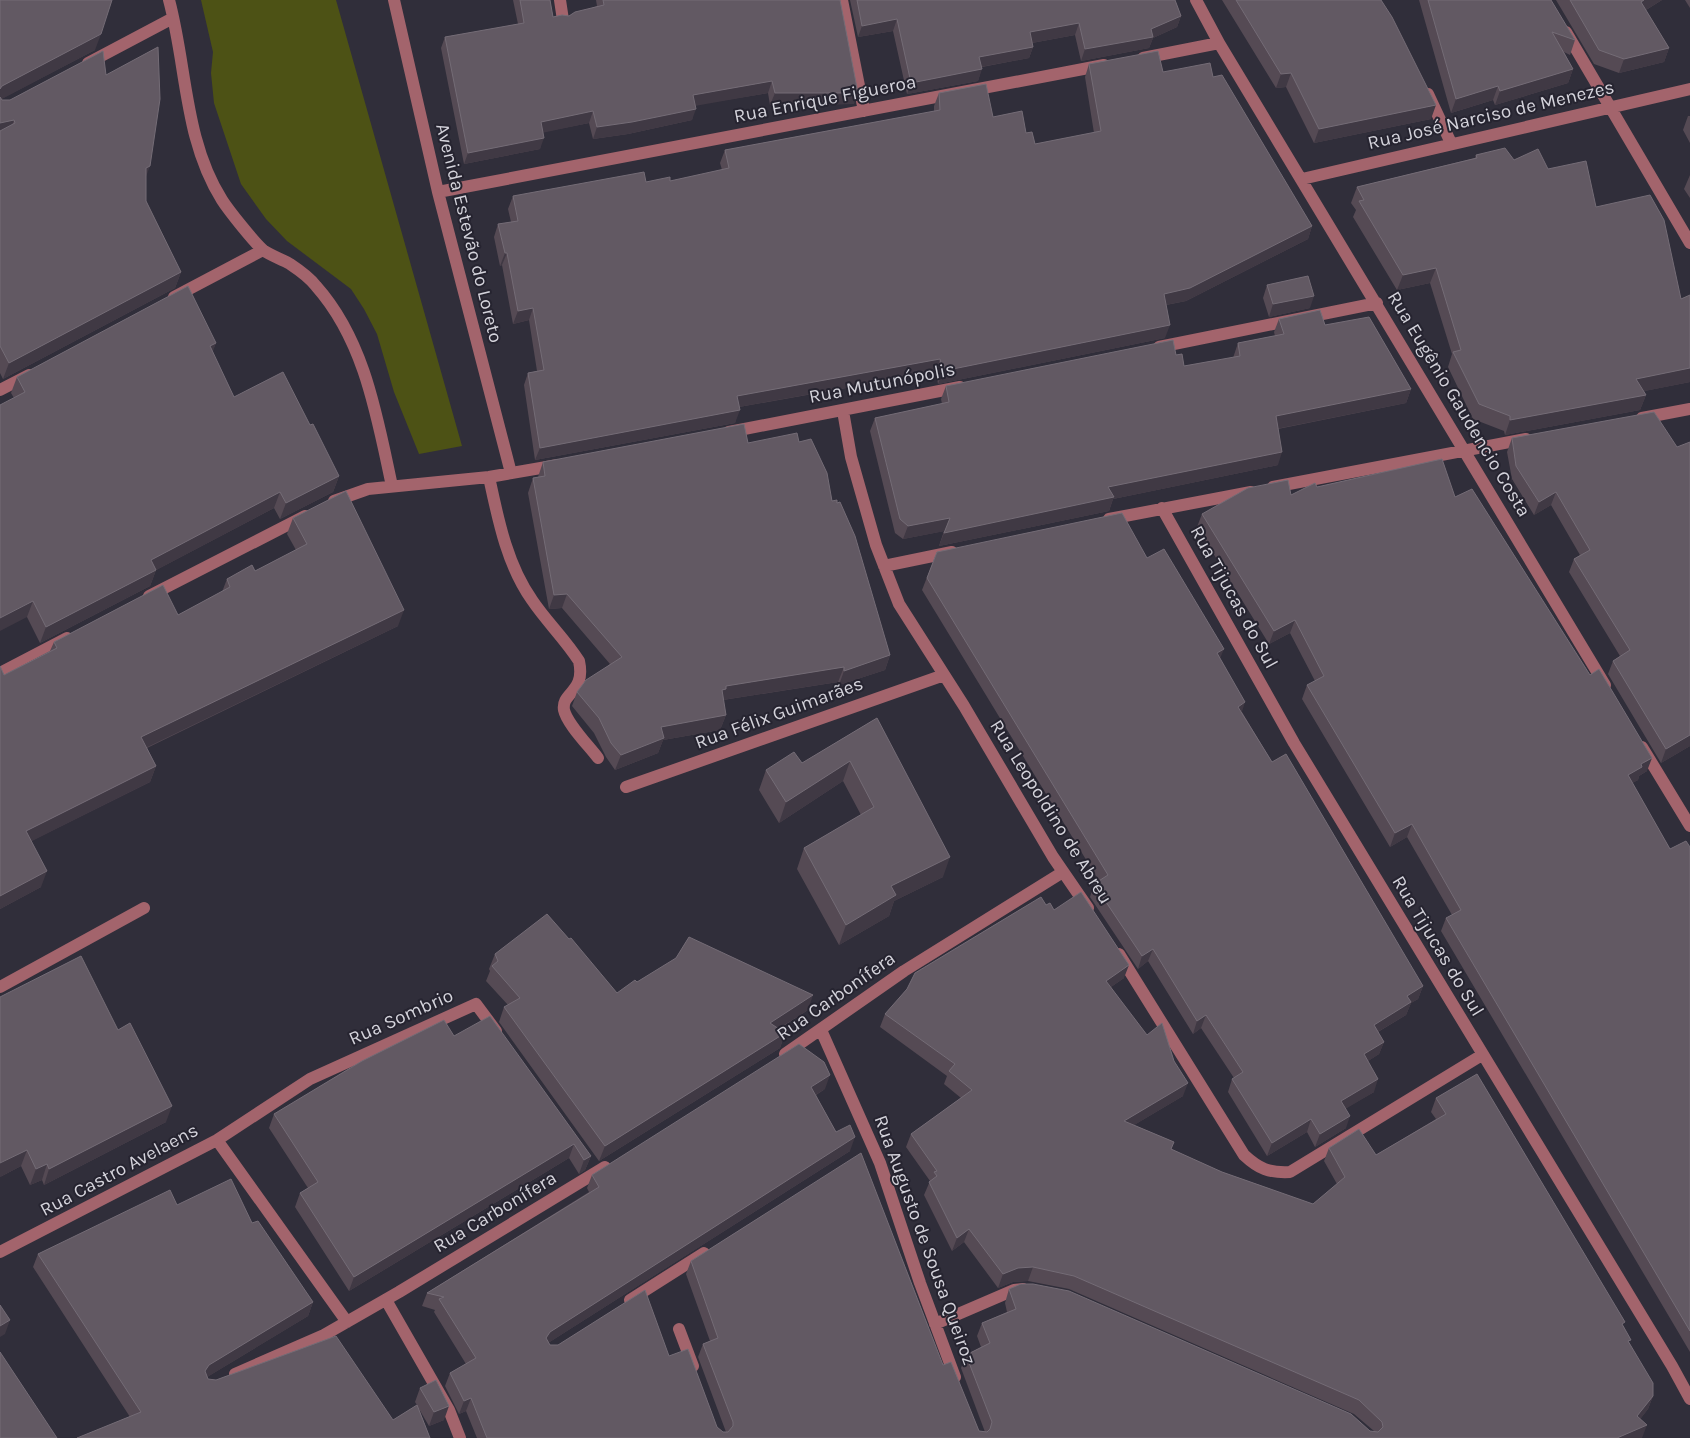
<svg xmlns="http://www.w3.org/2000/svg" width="1690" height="1438" viewBox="0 0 1690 1438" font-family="Karla,sans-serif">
  <rect width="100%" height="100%" fill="#302e3a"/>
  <path fill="#4d5215" d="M201 0H336L462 446 419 454 394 392 377 334 364 309 351 289 287 241 266 219 241 184 214 103 211 73 213 52Z"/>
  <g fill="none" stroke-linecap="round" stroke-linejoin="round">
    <path stroke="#a3646c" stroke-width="12" d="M169 0C187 67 184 140 222 200 229 211 254 242 263 250 271 256 282 259 290 264 299 270 310 278 316 286 365 341 377 417 392 486
      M394 0 438 192 511 473
      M560 0 563 20
      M842 0 864 111
      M1196 0 1219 43 1605 685
      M1566 32 1690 243
      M1143 58 1219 43
      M88 63 173 18
      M1428 94 1451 143
      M1302 179 1690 89
      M438 192 1104 65
      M174 297 263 250
      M1159 347 1377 303
      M0 390 29 375
      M843 411 851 457 876 545 899 604 964 706 1053 857 1088 908
      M1642 418 1690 409
      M729 432 960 387
      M489 477C498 519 507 565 532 600 546 621 565 639 579 661 586 693 561 692 564 710 567 724 589 746 598 758
      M1273 487 1526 439
      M334 501 368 489 489 477 558 465
      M1162 508 1294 743 1672 1366 1690 1399
      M1109 519 1251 492
      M884 566 952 552
      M149 596 305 516
      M0 673 67 638
      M1642 747 1690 826
      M626 787 944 675
      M1119 954 1244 1155C1259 1169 1269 1173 1290 1172L1482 1055
      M0 987 144 908
      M821 1030 880 1163 920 1283 955 1377
      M785 1054 904 971 1063 872
      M217 1140 310 1079 476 1004 496 1031
      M0 1252 217 1140 347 1322
      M386 1300 449 1410 460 1438
      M630 1300 704 1253
      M935 1324 1014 1290 1023 1289
      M679 1329 693 1366
      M235 1374 324 1335 399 1292 605 1167"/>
  </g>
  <path fill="#554a54" d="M0 0 95 50 1 99 2 100H10L106 75 146 177V201L181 272 175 288 3 379 0 373Z
    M513 0H550L553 17 569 16 597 6 596 0H840L854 104 770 105 768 93 695 105 692 120 628 134 593 139 589 123 543 132 540 149 464 164 441 48 445 37 518 24Z
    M850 0H1175L1181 16 1177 27 1153 38 1149 48 1081 61 1075 35 1032 43 1033 47 1029 58 982 67 978 81 907 94 893 31 858 37Z
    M1222 0H1381L1431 119 1314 143 1286 87 1276 88Z
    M1419 0H1551L1575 40 1570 55 1564 52 1573 69 1568 83 1495 105 1493 100 1451 113Z
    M1556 0H1662L1646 10 1669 48 1664 62 1619 73 1594 64Z
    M1685 0H1690V8Z
    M1089 64 1213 77 1312 226 1308 239 1186 301 1166 305 1165 338 938 384 936 372 739 407 735 423 535 460 524 385 528 373 537 371 529 320 513 324 502 265 500 266 494 237 498 224 511 222 508 209 513 196 646 182 670 181 722 170 720 163 725 150 934 112V106L939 93 993 117 1026 133 1035 144 1094 133 1085 77Z
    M1688 116H1690V143L1683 130Z
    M1476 155 1514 160 1548 169 1596 207 1681 299 1690 295V382L1644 391 1646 395 1640 410 1505 435 1504 431 1473 419 1448 367 1452 354 1430 283 1397 290 1353 217 1356 210 1351 203 1357 187 1475 158Z
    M1690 175V198L1684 189Z
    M1267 285 1310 308 1269 317 1263 298Z
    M1279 319 1325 325 1411 389 1406 403 1278 429V465L1113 499 1109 511 939 546 944 531 903 539 895 533 870 431 875 418 942 404 941 399 946 386 1176 355 1184 366 1233 358 1238 343 1275 336 1274 332Z
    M216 343 212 352 234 397 310 425 339 476 333 492 280 519 274 508 156 570 150 586 40 643 27 617 14 398 11 393 17 377Z
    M1512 438 1677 447 1690 746 1661 763 1608 674 1613 661 1620 656 1569 572 1574 559 1580 555 1551 505 1534 515 1512 479 1507 452Z
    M799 442 832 501 837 503 890 655 885 670 839 685 838 682 723 700 726 715 720 730 663 740 658 753 615 770 606 757 594 733 572 706 577 692 610 664 562 608 549 609 528 493 533 478 538 477 543 462 748 443Z
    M1317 487 1455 497 1647 771 1639 776 1638 780 1632 783 1670 849 1690 847V1352L1441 931 1446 918 1452 915 1407 837 1390 847 1302 699 1307 685 1315 681 1290 633 1269 644 1197 527 1202 514 1291 495Z
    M293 518 398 626 147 748 156 766 150 782 31 841 41 887 0 909V666L4 675 50 651 54 642 178 615 222 592 227 579 255 571 296 550 287 534Z
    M937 552 1147 558 1220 659 1242 712 1272 762 1423 986 1418 999 1411 1003 1406 1015 1378 1032 1384 1042 1379 1054 1368 1061 1374 1092 1346 1108V1128L1315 1147 1307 1132 1267 1156 1228 1092 1232 1079 1234 1078 1201 1028 1193 1034 1148 961 1138 969 1090 897 1094 884 1099 881 922 590Z
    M877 718 943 877 894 901 889 916 839 945 797 869 804 848 861 815 843 781 779 823 759 790 766 770 802 763Z
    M1046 905 1054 910 1124 978 1111 987 1183 1096 1134 1125 1174 1142 1171 1149 1222 1172 1313 1204 1337 1184 1324 1161 1329 1148 1376 1155 1436 1119 1431 1112 1436 1098 1624 1327 1629 1344 1653 1396 1648 1409 1640 1419 1642 1438H477L466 1411 459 1414 445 1386 450 1373 466 1364 434 1312 435 1310 422 1306 427 1293 589 1192 587 1188 592 1175 825 1089 816 1095 836 1132 850 1151 548 1343 550 1345 669 1356 717 1427 723 1432H726L698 1357 703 1344 710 1341 686 1274 691 1261 943 1365 979 1431 985 1432 961 1368 966 1355 981 1347 977 1336 982 1323 1007 1312 1005 1303 1009 1289 1370 1431H1374L1354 1414 1069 1289 1028 1281 1013 1282 998 1288 964 1242 952 1251 924 1195 930 1181 906 1147 911 1134 961 1098 944 1084 947 1076 880 1027 885 1014Z
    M495 954 617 993 637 982 808 1010 779 1029 785 1033 780 1048 599 1161 499 1022 504 1007 508 1005 486 981 490 971 489 969Z
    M118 1030 166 1122 44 1185 42 1180 30 1185 21 1166 0 1177Z
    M454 1036 591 1156 585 1170 579 1174 569 1158 349 1291 295 1207 300 1193 308 1188 269 1128 274 1114Z
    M177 1205 252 1223 313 1302 308 1316 207 1377 208 1379 393 1420 417 1405 415 1402 420 1388 444 1420 429 1426 419 1409 430 1438 130 1417 33 1267 38 1254Z"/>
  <path fill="#403944" d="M1644 0H1662L1636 16 1641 2Z
    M1181 16 1177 27 1153 38 1149 48 1081 61 1085 49 1151 29Z
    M897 19 893 31 858 37 862 26Z
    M1079 23 1075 35 1026 44 1030 32Z
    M101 34 95 50 0 100V89L2 86Z
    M1033 47 1029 58 975 68 979 57Z
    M1669 48 1664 62 1619 73 1624 59Z
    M982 69 978 81 907 94 911 83Z
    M1573 69 1568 83 1495 105 1500 91Z
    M1291 73 1286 87 1276 88 1281 74Z
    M772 81 768 93 689 107 693 95Z
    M1498 86 1493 100 1451 113 1456 99Z
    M775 93H858L854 104 770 105Z
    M1436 105 1431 119 1314 143 1319 129Z
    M696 109 692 120 628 134 593 139 597 127Z
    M593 111 589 123 537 134 541 122Z
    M14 120 8 136 0 138V123Z
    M544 138 540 149 464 164 468 153Z
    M150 166 144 182 146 168Z
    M1312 226 1308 239 1186 301 1160 306 1164 294Z
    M505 253H507L502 265 500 266Z
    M1436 268 1430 283 1397 290 1403 275Z
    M181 272 175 288 3 379 9 363Z
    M1314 296 1310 308 1269 317 1273 304Z
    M533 308 529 320 513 324 518 311Z
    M1170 325 1165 338 938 384 943 371Z
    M216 343 210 359V346Z
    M940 359 936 372 733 408 737 396Z
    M1690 368V382L1630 394 1636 379Z
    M1411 389 1406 403 1271 430 1276 416Z
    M1646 395 1640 410 1505 435 1510 420Z
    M740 410 735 423 535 460 540 448Z
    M1282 452 1278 465 1113 499 1109 511 939 546 944 533 1108 487Z
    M339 476 333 492 280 519 286 503Z
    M280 492 274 508 145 576 151 560Z
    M1556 492 1551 505 1534 515 1539 502Z
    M950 518 945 531 903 539 908 526Z
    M156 570 150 586 40 643 46 627Z
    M567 594 562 608 549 609 554 595Z
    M33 601 27 617 0 631V618Z
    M404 610 398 626 135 753 141 737Z
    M1295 620 1290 633 1269 644 1274 631Z
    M1224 649 1219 661 1217 653Z
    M890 655 885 670 839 685 844 671Z
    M844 667 838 682 722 700V690L726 686Z
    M1245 702 1241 715 1238 707Z
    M726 715 720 730 663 740 658 753 615 770 621 755 661 727Z
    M1690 735V746L1661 763 1666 749Z
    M1652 758 1647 771 1639 776 1638 780 1623 788 1628 775 1641 764Z
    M850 761 843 781 779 823 786 802Z
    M156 766 150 782 20 847 26 831Z
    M1412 824 1407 837 1390 847 1395 833Z
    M950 857 943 877 894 901 889 916 839 945 846 925 891 886Z
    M47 871 41 887 0 909V896Z
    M1153 949 1148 961 1138 969 1142 956Z
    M1129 965 1124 978 1101 994 1106 981Z
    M1423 986 1418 999 1411 1003 1406 1015 1369 1037 1374 1025 1407 996Z
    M813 995 808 1010 765 1037 770 1023Z
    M1206 1015 1201 1028 1193 1034 1197 1021Z
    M785 1033 780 1048 599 1161 605 1146Z
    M1384 1042 1379 1054 1359 1067 1364 1054Z
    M830 1075 825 1089 807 1100 811 1087Z
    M1378 1079 1374 1092 1337 1114 1341 1101Z
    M1188 1083 1183 1096 1119 1134 1124 1121Z
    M172 1106 166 1122 44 1185 49 1169Z
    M1350 1116 1346 1128 1315 1147 1320 1134Z
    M1311 1119 1307 1132 1267 1156 1272 1143Z
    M855 1137 850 1151 545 1345 546 1338 550 1332Z
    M574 1144 569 1158 349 1291 354 1277Z
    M27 1150 21 1166 0 1177V1163Z
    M591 1156 585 1170 579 1174 584 1160Z
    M47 1164 42 1180 30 1185 36 1169Z
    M969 1229 964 1242 952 1251 957 1238Z
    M1033 1267 1028 1281 1013 1282 998 1288 1003 1274 1018 1268Z
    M313 1302 308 1316 204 1379 205 1371 209 1365Z
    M10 1320 5 1334 0 1337V1326Z
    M1653 1396 1648 1409 1632 1430 1637 1416Z
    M471 1398 466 1411 459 1414 464 1401Z
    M449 1406 444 1420 429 1426 434 1412Z
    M1647 1425 1642 1438H1617Z"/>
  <path fill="#625963" stroke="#746c76" d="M0 0H112L101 34 2 86 0 89Z
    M520 0H550L553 17 562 15 569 16 575 12 604 5 603 0H840L858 93H775L772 81 693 95 696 109 632 122 597 127 593 111 541 122 544 138 468 153 445 37 524 23Z
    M857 0H1175L1181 16 1151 29 1153 37 1085 49 1079 23 1030 32 1033 47 979 57 982 69 911 83 897 19 862 26Z
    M1236 0H1381L1392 17 1436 105 1319 129 1291 73 1281 74Z
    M1428 0H1551L1575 40 1552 32 1573 69 1500 91 1498 86 1456 99Z
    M1570 0H1644L1641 2 1669 48 1624 59 1599 50Z
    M158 47 160 99 150 166 146 168V201L181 272 9 363 0 346V131L15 123 14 120 0 123V97L2 100H10L103 51 106 75Z
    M1158 51 1163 72 1210 63 1213 77 1222 75 1312 226 1190 288 1164 294 1170 325 943 371 940 359 737 396 740 410 540 448 528 373 544 370 533 308 518 311 507 253H505L498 224 518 221 513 196 644 172 646 182 670 177V181L729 168 725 150 940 110 939 93 986 84 993 117 1022 111 1026 133 1032 132 1035 144 1101 131 1089 64Z
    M1505 148 1514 160 1538 149 1548 169 1586 161 1596 207 1650 195 1664 220 1681 299 1690 295V368L1636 379 1646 395 1510 420V416L1479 404 1453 352 1461 350 1436 268 1403 275 1359 201 1364 200 1357 187 1477 158 1476 155Z
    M1308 276 1314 296 1273 304 1267 285Z
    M188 286 216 343 210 346 234 397 283 372 310 425 313 424 339 476 286 503 280 492 151 560 156 570 46 627 33 601 0 618V405L25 392 17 377Z
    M1320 310 1325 325 1369 317 1411 389 1276 416 1282 452 1108 487 1114 497 944 533 950 518 908 526 900 519 875 418 949 402 946 386 1173 340 1176 355 1182 354 1184 366 1240 356 1238 343 1284 334 1279 319Z
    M1654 412 1677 447 1690 442V735L1666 749 1613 661 1630 650 1574 559 1590 550 1556 492 1539 502 1516 466 1512 438Z
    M744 424 748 443 797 433 799 442 811 439 827 473 832 501 837 500V503L840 502 855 536 890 655 844 671V667L726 686V689L722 690 726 715 661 727 664 738 621 755 611 743 599 718 577 692 586 680 622 657 567 594 554 595 533 478 545 476 543 462Z
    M1442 459 1455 497 1472 489 1590 675 1599 669 1652 758 1641 764 1642 767 1628 775 1670 849 1686 841 1690 847V1331L1446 918 1461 910 1412 824 1395 833 1307 685 1324 676 1295 620 1274 631 1202 514 1248 488 1288 480 1291 495 1315 483 1317 487Z
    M346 491 404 610 141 737 156 766 26 831 47 871 0 896V666L4 675 57 648 54 642 163 585 178 615 230 587 227 579 252 565 255 571 307 544 293 518Z
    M1122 513 1147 558 1164 549 1224 649 1217 653 1245 702 1238 707 1272 762 1286 754 1423 986 1407 996 1411 1002 1374 1025 1384 1042 1364 1054 1378 1079 1341 1101 1350 1116 1320 1134 1311 1119 1272 1143 1232 1079 1243 1072 1206 1015 1197 1021 1153 949 1142 956 1094 884 1108 875 927 578 937 552Z
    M877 718 950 857 891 886 896 895 846 925 804 848 874 807 850 761 786 802 766 770 794 752 802 763Z
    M1081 892 1129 965 1106 981 1147 1035 1162 1023 1174 1061 1188 1083 1124 1121 1174 1142 1171 1149 1222 1172 1313 1204 1345 1177 1329 1148 1359 1129 1376 1155 1446 1114 1436 1098 1477 1074 1625 1322 1622 1324 1631 1340 1628 1341 1653 1383V1396L1637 1416 1647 1425 1617 1438H487L471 1398 464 1401 450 1373 476 1358 439 1299 444 1297 427 1293 599 1187 592 1175 799 1044 824 1062 830 1075 811 1087 836 1132 850 1125 855 1137 550 1332 546 1338 550 1345H558L645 1290 669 1356 688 1349 717 1427 723 1432H728L733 1426V1422L703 1344 718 1338 691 1261 861 1153 943 1365 951 1362 979 1431 987 1432 990 1429 992 1422 966 1355 990 1343 982 1323 1016 1309 1009 1289 1021 1284H1033L1069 1291 1351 1414 1370 1431 1378 1432 1383 1427 1382 1422 1359 1400 1074 1276 1033 1267 1018 1268 1003 1274 969 1229 957 1238 929 1182 937 1176 934 1172 937 1171 911 1134 972 1090 949 1071 955 1064 885 1014 907 989 915 973 1041 897 1046 905 1050 903 1054 910Z
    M547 914 569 939 571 938 617 993 635 980 637 982 676 958 689 937 813 995 770 1023 785 1033 605 1146 504 1007 520 998 492 966 498 961 495 954Z
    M81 956 118 1030 130 1023 172 1106 49 1169 47 1164 36 1169 27 1150 0 1163V997Z
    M490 1016 591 1156 584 1160 574 1144 354 1277 300 1193 318 1182 274 1114 362 1061 444 1020 454 1036Z
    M231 1179 252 1223 258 1221 313 1302 209 1365 205 1371 208 1379 216 1380 336 1336 393 1420 417 1405 430 1438H77L141 1412 38 1254 170 1190 177 1205Z
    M0 1305 10 1320 0 1326Z
    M0 1352 57 1438H0Z
    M436 1380 449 1406 434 1412 420 1388Z"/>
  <g text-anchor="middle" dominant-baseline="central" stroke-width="4" stroke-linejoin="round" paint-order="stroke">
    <g font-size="19" fill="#d4d3db" stroke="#262430">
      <text transform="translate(825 99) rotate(-11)">Rua Enrique Figueroa</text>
      <text transform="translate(1491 115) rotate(-13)">Rua José Narciso de Menezes</text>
      <text transform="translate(469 233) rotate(76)">Avenida Estevão do Loreto</text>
      <text transform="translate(882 383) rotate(-11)">Rua Mutunópolis</text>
      <text transform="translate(1459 404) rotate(59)">Rua Eugênio Gaudencio Costa</text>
      <text transform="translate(1234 597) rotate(61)">Rua Tijucas do Sul</text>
      <text transform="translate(779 713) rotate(-20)">Rua Félix Guimarães</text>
      <text transform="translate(1051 812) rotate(58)">Rua Leopoldino de Abreu</text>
      <text transform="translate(1438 946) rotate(59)">Rua Tijucas do Sul</text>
      <text transform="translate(836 996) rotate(-35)">Rua Carbonífera</text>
      <text transform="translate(401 1017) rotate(-24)">Rua Sombrio</text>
      <text transform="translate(119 1170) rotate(-28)">Rua Castro Avelaens</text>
      <text transform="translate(495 1212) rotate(-31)">Rua Carbonífera</text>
      <text transform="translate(925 1240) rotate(70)">Rua Augusto de Sousa Queiroz</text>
    </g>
  </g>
</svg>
